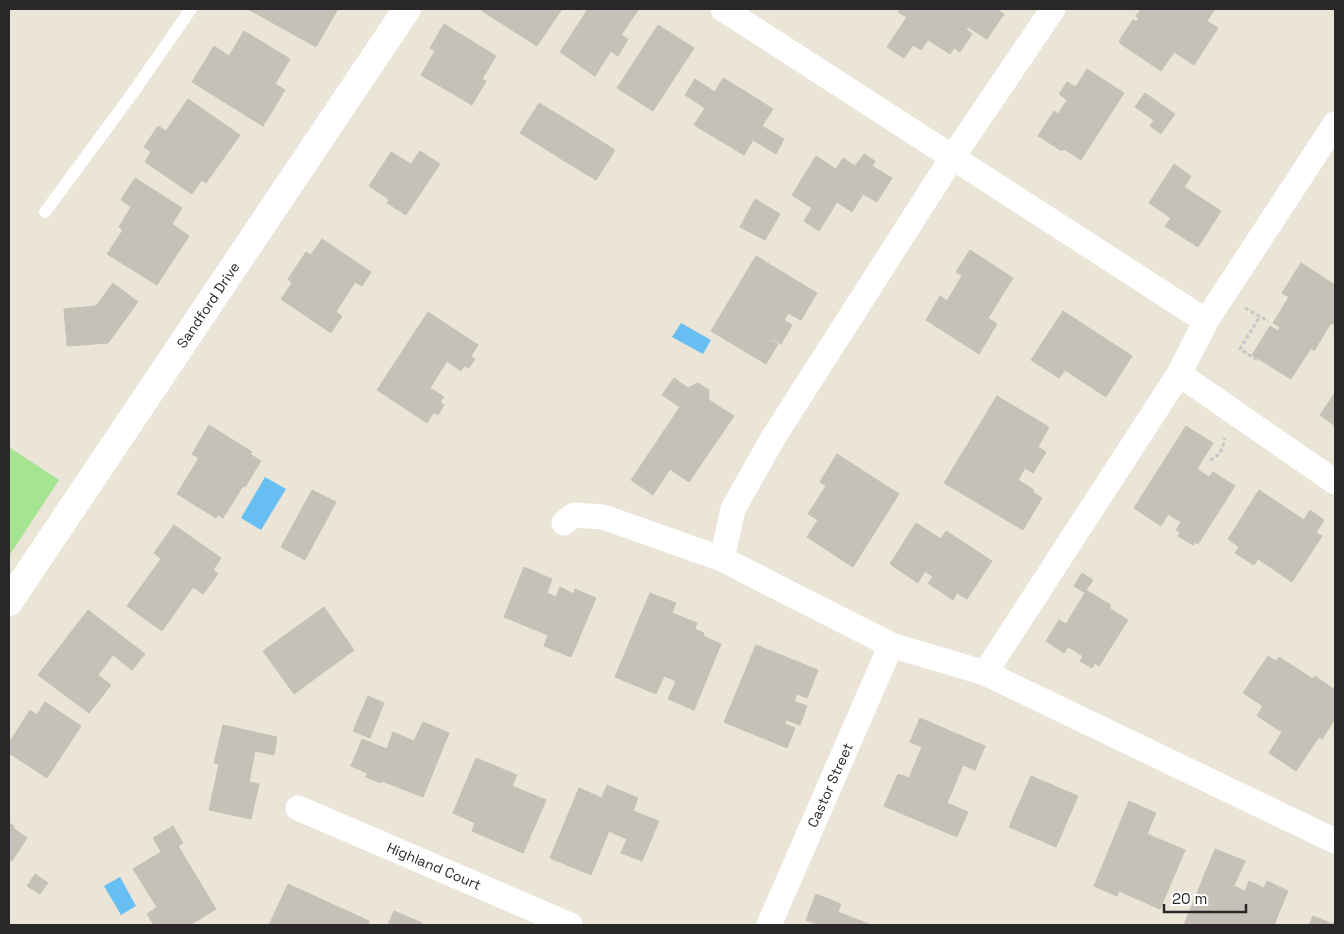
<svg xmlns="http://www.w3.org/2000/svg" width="1344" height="934" viewBox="0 0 1344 934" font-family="'Space Grotesk',sans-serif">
  <rect width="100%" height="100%" fill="#ebe5d8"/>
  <path fill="#a6e492" d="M9 447 59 480 9 556Z"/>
  <path fill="#66bef2" d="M681 323 711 340 703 354 672 337Z
    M265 477 286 489 261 530 241 518Z
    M120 877 136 906 121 915 104 886Z"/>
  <path fill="#c6c1b8" stroke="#c6c1b2" d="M248 9H338L316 47Z
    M484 9H562L537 46 482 11Z
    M588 9 638 10 621 35 628 39 618 56 611 51 595 76 560 52Z
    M900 9H996L1004 14 987 39 968 27 966 29 972 34 960 52 954 48 950 54 928 40 921 50 913 45 904 58 887 47 907 17 898 12Z
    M1141 9H1215L1207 21 1218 28 1194 65 1174 52 1161 71 1121 44 1119 41 1133 20 1136 22 1139 18 1136 16Z
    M444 24 496 56 482 79 486 81 472 105 421 75 435 51 430 48Z
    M658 25 694 48 653 111 617 88Z
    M244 31 290 59 275 84 285 90 263 126 192 82 214 46 229 56Z
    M1087 69 1124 93 1081 160 1064 149 1062 151 1038 136 1054 111 1058 114 1067 100 1059 94 1067 82 1076 87Z
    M723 78 748 93 719 140 694 125 705 108 685 95 695 79 715 92Z
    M748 93 773 109 762 126 784 139 776 154 753 140 744 155 719 140Z
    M1145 93 1175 114 1161 134 1150 126 1154 120 1135 107Z
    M188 99 240 135 206 183 202 180 192 194 145 162 151 152 144 147 158 126 166 131Z
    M539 103 577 126 558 157 520 133Z
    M577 126 615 150 596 180 558 157Z
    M420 151 440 164 406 215 387 203 389 199 369 186 391 152 411 164Z
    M864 154 875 161 872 166 892 178 877 202 863 194 852 212 837 202 819 231 804 221 812 208 792 195 816 156 836 169 843 158 855 166Z
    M1174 164 1191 176 1184 187 1221 211 1198 247 1165 226 1171 218 1149 203Z
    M135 178 182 208 172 224 189 236 157 285 107 254 123 230 119 227 131 207 121 200Z
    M755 199 780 214 765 240 740 227Z
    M322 239 371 272 362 286 355 282 336 312 342 316 331 333 281 299 292 283 288 279 306 252 311 255Z
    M970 250 1013 278 988 318 997 324 979 354 926 320 940 296 947 301 962 276 956 272Z
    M756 256 817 293 801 320 788 313 784 320 792 325 781 344 772 339 771 340 778 344 766 364 711 331Z
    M1301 263 1335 285V325L1331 323 1314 351 1311 348 1291 379 1252 355 1270 326 1278 331 1280 327 1273 323 1289 297 1282 293Z
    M113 283 138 302 108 343 67 346 64 309 96 306Z
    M1063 311 1132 356 1106 397 1065 370 1059 378 1031 360Z
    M428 312 478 345 471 356 475 359 469 368 464 366 461 371 447 361 430 388 444 397 440 402 444 405 438 415 434 412 427 423 377 390Z
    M674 378 688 388 698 383 709 390V400L734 416 689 482 670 469 653 495 631 480 680 407 662 395Z
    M1335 393V426L1320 415Z
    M997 396 1049 427 1038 447 1046 452 1033 473 1025 468 1018 480 1034 490 1033 492 1042 498 1023 530 944 483Z
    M209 425 252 452 250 454 261 461 245 487 243 486 223 518 218 515 216 518 177 494 199 458 192 454Z
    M1186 426 1213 443 1197 469 1209 477 1213 472 1235 486 1198 544 1195 542 1193 545 1178 536 1180 532 1176 530 1181 522 1168 514 1161 526 1134 508Z
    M837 454 899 494 853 567 807 537 818 520 808 514 826 486 820 482Z
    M312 490 336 502 305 560 281 547Z
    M1259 490 1304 520 1310 510 1324 520 1316 533 1322 536 1292 582 1258 559 1254 565 1235 553 1239 547 1228 539Z
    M916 523 941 539 946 531 992 561 967 599 957 593 953 600 928 583 933 577 925 571 918 583 890 564Z
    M174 525 221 558 213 570 218 574 203 594 193 587 162 631 127 606 161 559 154 553Z
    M524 567 552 579 547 593 556 597 560 587 574 594 575 589 596 598 571 657 544 646 548 635 504 617Z
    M1082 573 1093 580 1086 590 1111 605 1109 608 1128 620 1099 666 1095 663 1092 668 1080 661 1083 656 1068 647 1064 653 1046 641 1059 620 1066 624 1085 593 1074 586Z
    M650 593 676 603 672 613 697 623 695 629 704 633 703 636 721 644 694 710 668 699 676 681 664 676 656 694 615 677Z
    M324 607 354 650 294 694 263 651Z
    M88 610 145 654 132 670 113 655 98 675 111 685 89 713 38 675Z
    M756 645 818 670 807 698 797 694 794 701 807 706 800 725 786 720 785 724 795 728 787 748 724 722Z
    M1268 656 1276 661 1279 657 1313 679 1315 676 1335 690V719L1322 739 1319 737 1296 771 1269 753 1282 732 1257 716 1263 706 1243 693Z
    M368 696 384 703 370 738 353 731Z
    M45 702 81 726 47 778 9 753V743L30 710 37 715Z
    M920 718 985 746 975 770 963 765 947 803 968 812 957 837 884 806 898 774 909 778 922 747 910 742Z
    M423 722 449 733 423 797 382 781 381 783 366 777 367 773 351 766 362 739 387 749 393 732 414 741Z
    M223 725 277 737 274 755 255 751 249 782 259 784 251 819 209 810 219 764 214 763Z
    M476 758 517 775 512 786 546 800 523 853 472 831 475 823 453 813Z
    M1031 776 1078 796 1056 847 1009 827Z
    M607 785 638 798 633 811 659 821 642 861 621 853 627 839 609 831 591 875 550 858 579 788 602 798Z
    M1129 801 1156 813 1147 834 1185 850 1160 909 1119 891 1117 896 1094 886Z
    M9 823 14 826 13 828 27 838 12 861 9 859Z
    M173 826 183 843 178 846 216 909 190 925H154L147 914 157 907 133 869 161 852 153 838Z
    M1215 849 1245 861 1234 886 1245 891 1249 881 1264 888 1267 881 1288 891 1274 925H1184Z
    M35 874 48 883 40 894 27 886Z
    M288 884 369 921 368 925H269Z
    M816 894 841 904 838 912 871 925H820L806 920Z
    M394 911 422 923 421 925H388Z
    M1313 916 1333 924 1335 919V925H1309Z"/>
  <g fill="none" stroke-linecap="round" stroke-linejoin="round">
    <path stroke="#c7c7c7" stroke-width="3" stroke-dasharray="4 2.5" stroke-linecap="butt" d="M1245 308 1268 321
      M1257 360 1240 349 1260 316
      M1210 460C1221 455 1222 450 1225 438"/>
    <path stroke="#fff" stroke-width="12" d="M45 212 132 94 191 9"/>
    <path stroke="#fff" stroke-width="25" d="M723 9 1206 321
      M1179 374 1335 482
      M564 523 574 515 603 517 722 559 891 645 985 673 1335 841
      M722 559 733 509 773 438 952 158 1053 9
      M985 673 1179 374 1206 321 1335 124
      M298 808 570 925
      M769 925 891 645"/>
    <path stroke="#fff" stroke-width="28" d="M9 602 407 9"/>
  </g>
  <g text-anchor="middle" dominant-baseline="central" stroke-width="4.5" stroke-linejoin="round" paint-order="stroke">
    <g font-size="14" fill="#282828" stroke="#fff">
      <text transform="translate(208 305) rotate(-56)">Sandford Drive</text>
      <text transform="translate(830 785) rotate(-66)">Castor Street</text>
      <text transform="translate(434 866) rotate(23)">Highland Court</text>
    </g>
  </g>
  <rect width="1344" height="934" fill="none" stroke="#282828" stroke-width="20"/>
  <path d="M1164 904v8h82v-8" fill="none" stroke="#282828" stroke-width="2.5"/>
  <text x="1172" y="904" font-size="15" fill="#282828" stroke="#ffffff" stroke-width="4" paint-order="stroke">20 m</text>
</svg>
